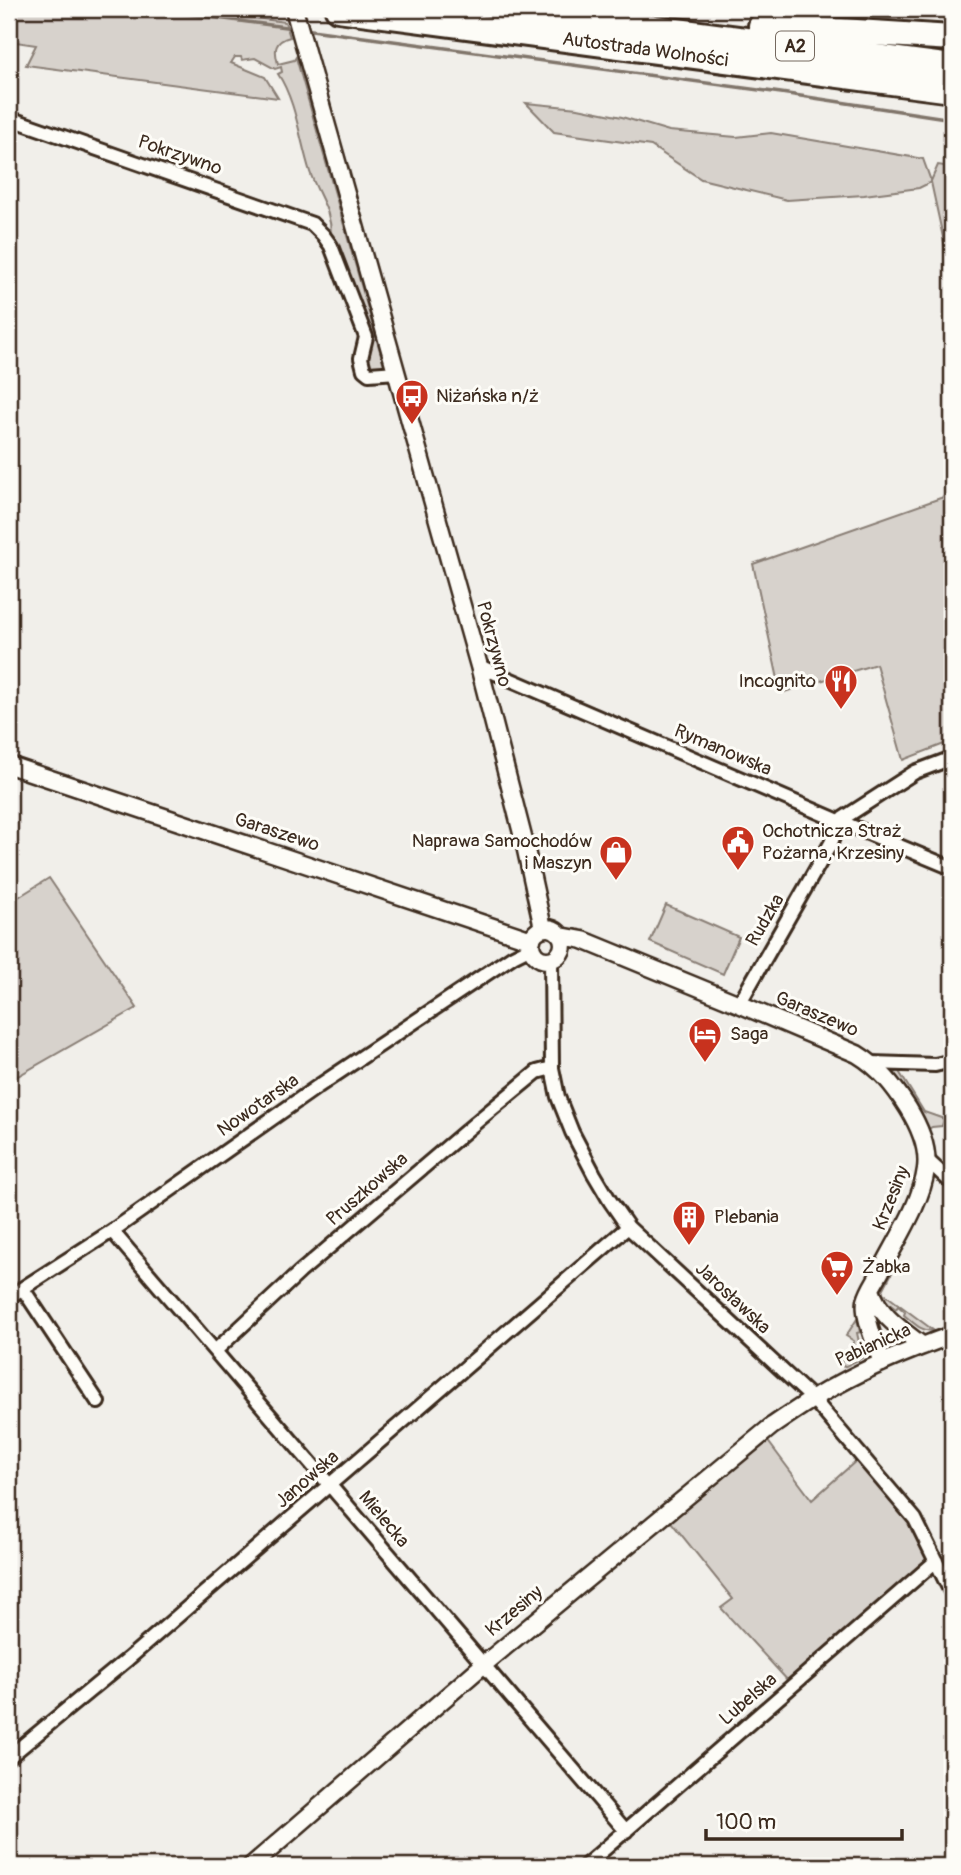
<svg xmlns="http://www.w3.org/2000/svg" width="961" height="1875" viewBox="0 0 961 1875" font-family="Pangolin,sans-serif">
  <rect width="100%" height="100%" fill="#f1efea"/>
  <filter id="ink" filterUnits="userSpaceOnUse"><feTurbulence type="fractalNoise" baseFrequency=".0143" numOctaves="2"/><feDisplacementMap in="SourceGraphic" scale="14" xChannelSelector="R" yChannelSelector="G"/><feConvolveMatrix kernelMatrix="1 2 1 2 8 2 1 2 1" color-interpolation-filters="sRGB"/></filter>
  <g filter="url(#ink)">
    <path fill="#d7d2cc" stroke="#897e75" stroke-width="2" d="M9 9H189L285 22 290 37C274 41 274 50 278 64L294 60 296 57 297 61 384 365 375 369 369 366C367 355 371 346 371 335L331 237C332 210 318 196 310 172 300 141 296 101 278 74L282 72 281 67 275 69 255 58 242 60 241 57H235L231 63 265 77 278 98 26 65 36 45 9 41Z
      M526 103 578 108 622 117 669 131 736 137 771 133 923 159 931 181 938 165 952 167V279L931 182 919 188 864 195 787 200 701 179 651 146 554 132Z
      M952 494V741L903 760 876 664 781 693 753 564Z
      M49 878 137 1008 9 1081V903Z
      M666 905 739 937 723 974 650 942Z
      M898 1070 924 1112 944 1119 942 1126 932 1127 927 1130 921 1115 895 1074Z
      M893 1261 897 1263 882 1292 933 1330C922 1333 912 1321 904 1315L905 1312 898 1306 896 1309C889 1304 881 1298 882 1290L880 1289Z
      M857 1319 860 1332 857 1333 859 1342H863L865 1354 862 1358 844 1367 840 1365 854 1341 846 1336Z
      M764 1436 812 1500 857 1460 911 1522 933 1561 790 1683 721 1608 733 1599 667 1517Z"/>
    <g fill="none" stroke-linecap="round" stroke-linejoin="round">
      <path stroke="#80746b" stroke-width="3.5" d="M149 9 293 28
        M729 9 779 15
        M940 25 952 26
        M304 29 781 93 952 119"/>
      <defs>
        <path id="minor" d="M9 118 312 224 323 235 331 246 366 337 361 358 364 370 369 374 397 372
          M479 666 839 821 952 868
          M551 959 552 1068 558 1097 572 1132 594 1174 610 1201 628 1227 813 1399 915 1519 952 1594
          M739 1004 831 843 839 821 915 772 952 758
          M871 1063 935 1065 952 1061
          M926 1159 952 1183
          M112 1231 626 1831
          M23 1289 98 1402
          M9 1297 112 1231 317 1087 513 956 531 947
          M215 1351 300 1272 480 1119 537 1072 552 1068
          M9 1757 128 1659 628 1227
          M585 1866 936 1561"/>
        <path id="tertiary" d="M294 9 479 666 524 841 543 928
          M9 765 532 940
          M531 944a16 16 0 1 1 32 0a16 16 0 1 1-32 0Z
          M561 936 583 940 739 1004 857 1054C880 1068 894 1086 908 1108 919 1126 929 1148 926 1169 922 1201 898 1238 883 1267 878 1278 869 1289 866 1301 863 1317 877 1347 882 1363
          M871 1290C880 1317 901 1329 923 1346
          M251 1866 483 1665 772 1426C793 1412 814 1397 837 1385 873 1365 913 1349 952 1335"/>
        <g id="motorway">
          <path id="s1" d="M338 9 952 90"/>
          <path d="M509 9 952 67"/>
          <path d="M761 26 952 38"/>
        </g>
      </defs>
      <use href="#minor" stroke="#3b2a1e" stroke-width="18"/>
      <use href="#tertiary" stroke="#3b2a1e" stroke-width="21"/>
      <use href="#motorway" stroke="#3b2a1e" stroke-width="30"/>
      <use href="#minor" stroke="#fdfcf7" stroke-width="12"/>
      <use href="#tertiary" stroke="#fdfcf7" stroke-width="16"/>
      <use href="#motorway" stroke="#fdfcf7" stroke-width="24"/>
    </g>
  </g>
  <defs>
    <symbol id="bus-pin" viewBox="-11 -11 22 30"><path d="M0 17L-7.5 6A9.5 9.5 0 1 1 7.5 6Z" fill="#c8321e" stroke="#fdfcf7"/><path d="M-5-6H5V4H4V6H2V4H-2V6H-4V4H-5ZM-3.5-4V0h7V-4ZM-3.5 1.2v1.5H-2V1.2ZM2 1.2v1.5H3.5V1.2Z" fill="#fff"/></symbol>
    <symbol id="restaurant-pin" viewBox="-11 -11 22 30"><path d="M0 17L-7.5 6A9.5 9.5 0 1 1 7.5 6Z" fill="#c8321e" stroke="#fdfcf7"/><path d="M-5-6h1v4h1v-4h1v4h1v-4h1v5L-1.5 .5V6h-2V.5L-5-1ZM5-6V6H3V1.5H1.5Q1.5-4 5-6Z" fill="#fff"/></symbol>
    <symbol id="civic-pin" viewBox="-11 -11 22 30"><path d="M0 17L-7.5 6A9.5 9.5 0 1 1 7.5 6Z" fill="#c8321e" stroke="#fdfcf7"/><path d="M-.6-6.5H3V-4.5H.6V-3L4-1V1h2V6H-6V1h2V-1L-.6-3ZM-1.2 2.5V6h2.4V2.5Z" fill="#fff"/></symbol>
    <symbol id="shop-pin" viewBox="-11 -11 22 30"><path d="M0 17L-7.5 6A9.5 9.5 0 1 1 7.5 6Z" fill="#c8321e" stroke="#fdfcf7"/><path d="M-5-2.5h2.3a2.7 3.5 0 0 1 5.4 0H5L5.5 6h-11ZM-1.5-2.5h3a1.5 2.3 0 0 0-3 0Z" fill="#fff"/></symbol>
    <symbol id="hotel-pin" viewBox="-11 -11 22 30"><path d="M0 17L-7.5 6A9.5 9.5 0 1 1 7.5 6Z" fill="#c8321e" stroke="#fdfcf7"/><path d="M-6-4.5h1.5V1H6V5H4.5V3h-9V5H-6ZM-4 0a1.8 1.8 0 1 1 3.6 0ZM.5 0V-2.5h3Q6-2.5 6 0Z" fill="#fff"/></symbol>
    <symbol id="building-pin" viewBox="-11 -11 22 30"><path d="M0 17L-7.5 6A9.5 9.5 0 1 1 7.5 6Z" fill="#c8321e" stroke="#fdfcf7"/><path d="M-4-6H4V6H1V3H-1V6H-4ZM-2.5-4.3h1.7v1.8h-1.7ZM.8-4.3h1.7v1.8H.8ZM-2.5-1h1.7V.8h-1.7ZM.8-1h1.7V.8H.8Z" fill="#fff"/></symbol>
    <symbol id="supermarket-pin" viewBox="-11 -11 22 30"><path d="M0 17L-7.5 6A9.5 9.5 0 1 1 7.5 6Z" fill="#c8321e" stroke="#fdfcf7"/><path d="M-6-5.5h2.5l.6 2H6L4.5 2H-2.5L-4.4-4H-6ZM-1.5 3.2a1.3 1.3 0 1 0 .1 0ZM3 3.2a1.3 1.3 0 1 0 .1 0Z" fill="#fff"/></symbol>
  </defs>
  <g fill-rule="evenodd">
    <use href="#bus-pin" x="393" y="377" width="38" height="52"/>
    <use href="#restaurant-pin" x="822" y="662" width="38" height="52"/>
    <use href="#civic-pin" x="719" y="823" width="38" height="52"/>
    <use href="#shop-pin" x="597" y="833" width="38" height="52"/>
    <use href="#hotel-pin" x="686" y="1015" width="38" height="52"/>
    <use href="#building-pin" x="670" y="1198" width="38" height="52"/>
    <use href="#supermarket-pin" x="818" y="1248" width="38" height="52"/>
  </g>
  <g text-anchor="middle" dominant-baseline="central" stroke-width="6" stroke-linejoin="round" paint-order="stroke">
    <rect fill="#fdfcf7" stroke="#75695f" stroke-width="2" x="776" y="31.5" width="38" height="29" rx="5"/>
    <g font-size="18" font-weight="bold" fill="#3b2a1e">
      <text x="795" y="46">A2</text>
    </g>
    <g font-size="19" fill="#3b2a1e" stroke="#fdfcf7">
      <text stroke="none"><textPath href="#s1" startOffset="310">Autostrada Wolności</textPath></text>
      <text transform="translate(180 155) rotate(19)">Pokrzywno</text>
      <text transform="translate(494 644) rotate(75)">Pokrzywno</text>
      <text transform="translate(723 750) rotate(23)">Rymanowska</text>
      <text transform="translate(277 832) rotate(18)">Garaszewo</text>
      <text transform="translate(765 920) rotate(-60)">Rudzka</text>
      <text transform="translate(817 1014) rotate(23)">Garaszewo</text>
      <text transform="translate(258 1105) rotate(-35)">Nowotarska</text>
      <text transform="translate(367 1189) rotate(-41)">Pruszkowska</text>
      <text transform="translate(891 1198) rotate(-68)">Krzesiny</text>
      <text transform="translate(733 1298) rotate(43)">Jarosławska</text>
      <text transform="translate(873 1345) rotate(-24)">Pabianicka</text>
      <text transform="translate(307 1479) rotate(-41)">Janowska</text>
      <text transform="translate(384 1519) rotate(50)">Mielecka</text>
      <text transform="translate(514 1611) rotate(-40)">Krzesiny</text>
      <text transform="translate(748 1699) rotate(-41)">Lubelska</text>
    </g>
    <g font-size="19" fill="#3b2a1e" stroke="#fdfcf7" text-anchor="start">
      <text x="436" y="396">Niżańska n/ż</text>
      <text x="816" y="681" text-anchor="end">Incognito</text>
      <text x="762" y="831">Ochotnicza Straż<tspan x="762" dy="22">Pożarna, Krzesiny</tspan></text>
      <text x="592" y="841" text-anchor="end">Naprawa Samochodów<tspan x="592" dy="22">i Maszyn</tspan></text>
      <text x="730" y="1034">Saga</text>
      <text x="714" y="1217">Plebania</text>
      <text x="862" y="1267">Żabka</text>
    </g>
  </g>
  <rect width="961" height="1875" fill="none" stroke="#fdfcf7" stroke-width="35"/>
  <rect x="18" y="18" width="926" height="1840" fill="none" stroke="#3b2a1e" stroke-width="2.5" filter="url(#ink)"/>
  <path d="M706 1829v10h196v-10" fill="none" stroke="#3b2a1e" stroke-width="3.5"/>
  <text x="716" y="1829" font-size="21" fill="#3b2a1e" stroke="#fdfcf7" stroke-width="5" paint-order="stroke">100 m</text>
</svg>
